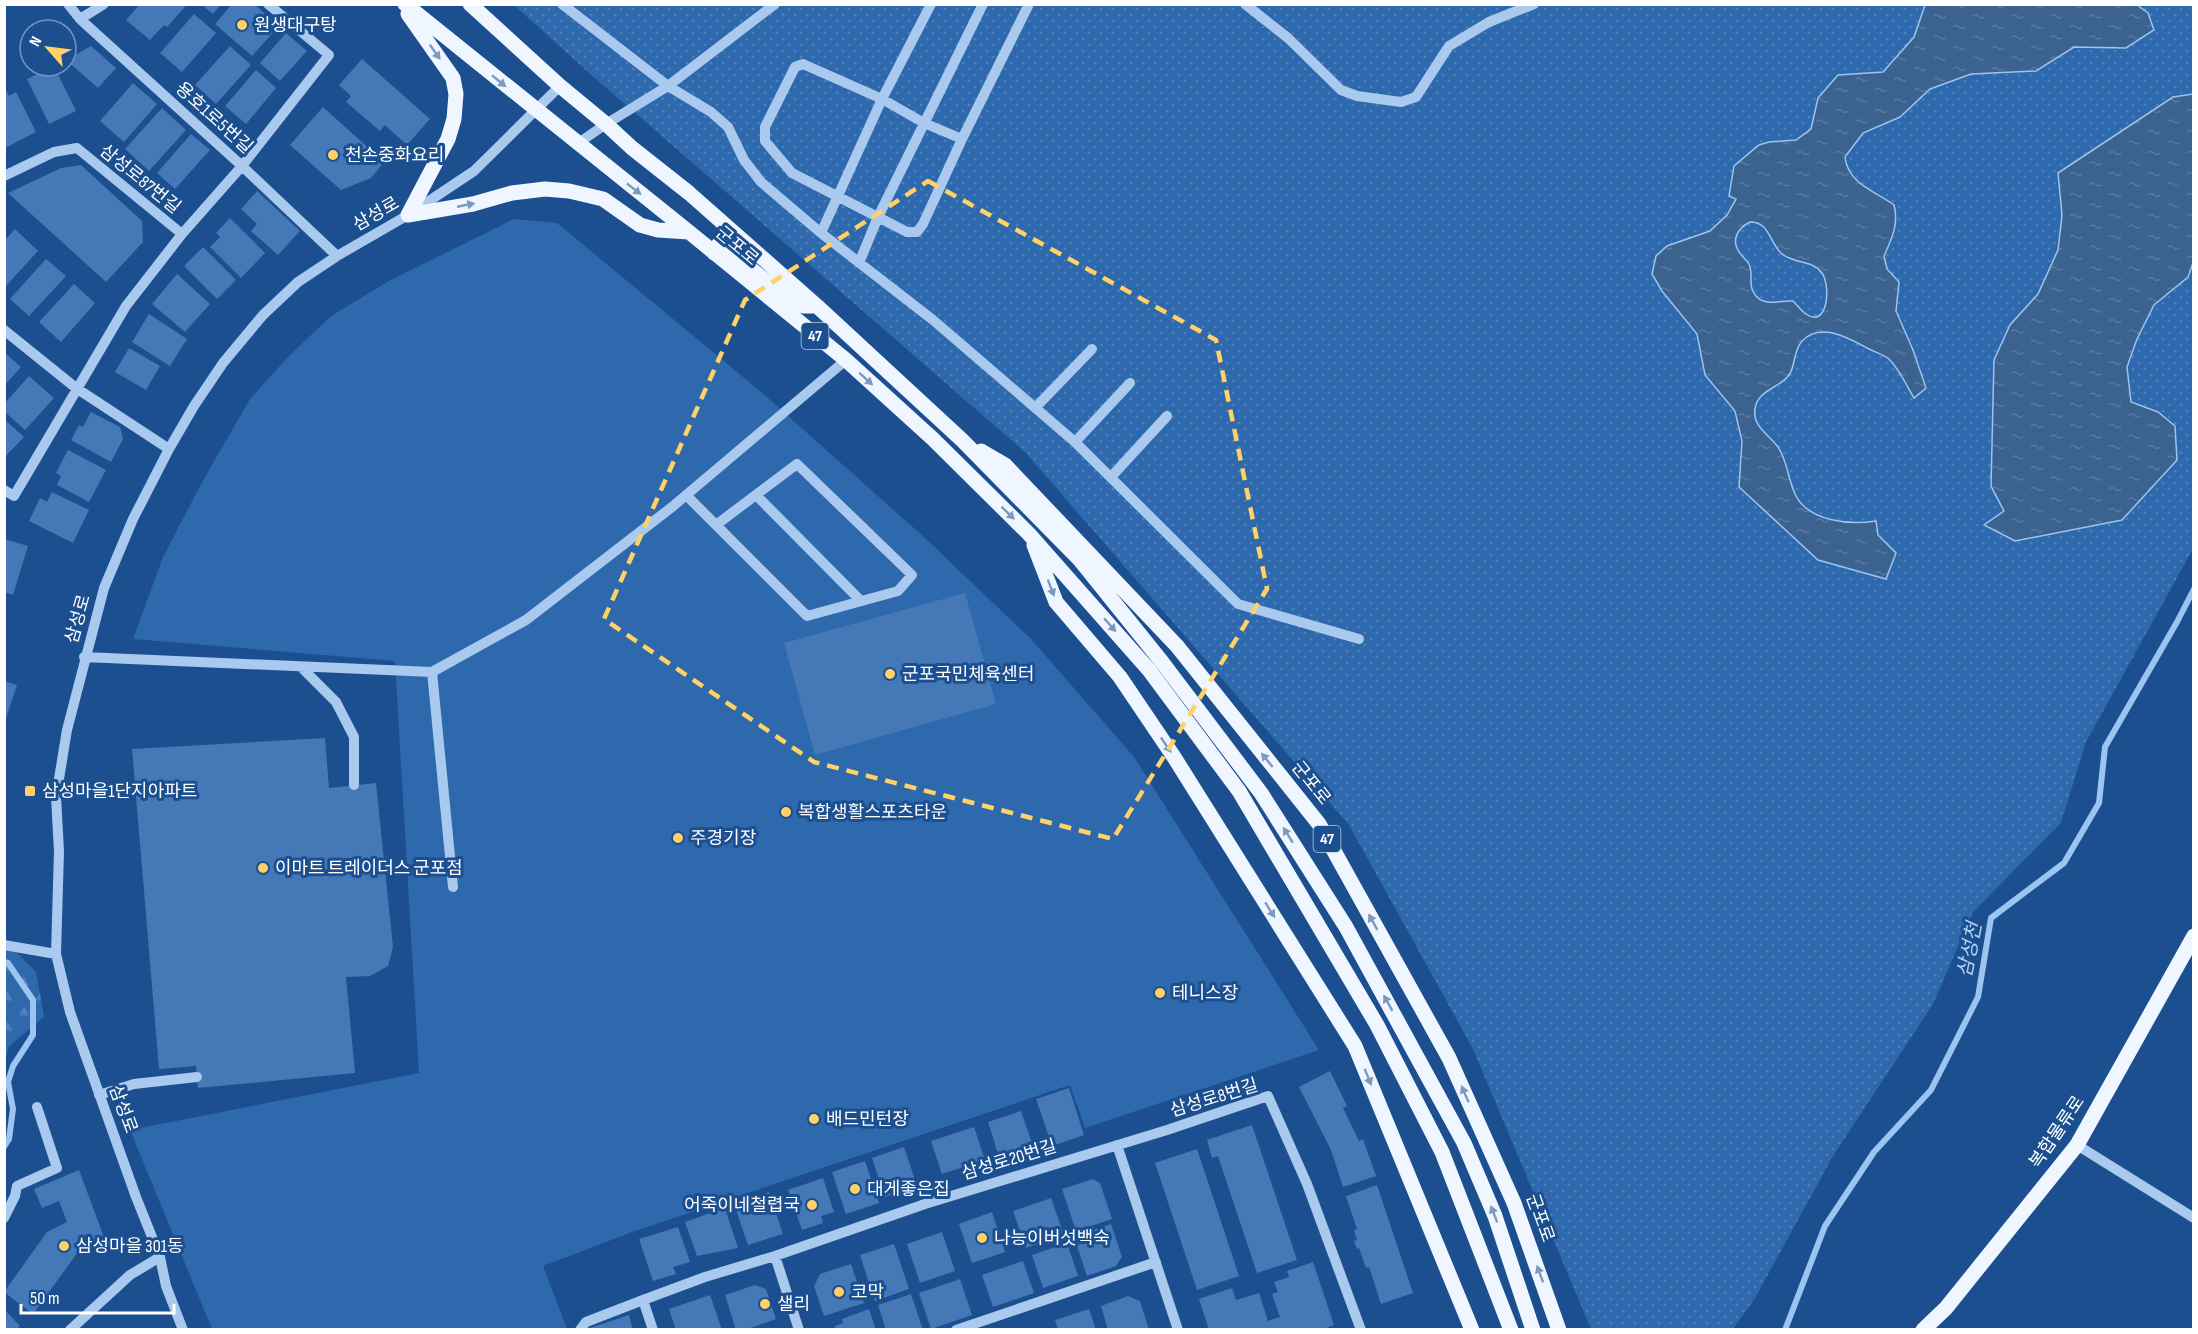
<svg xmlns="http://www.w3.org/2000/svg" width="2198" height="1334" viewBox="0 0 2198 1334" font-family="'Sofia Sans Condensed','Noto Sans KR',sans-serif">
  <defs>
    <pattern id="grass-dots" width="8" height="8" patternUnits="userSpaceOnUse" patternTransform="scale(1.5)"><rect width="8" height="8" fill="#2e69ad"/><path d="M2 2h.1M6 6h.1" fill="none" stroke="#4d80b9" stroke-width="1.8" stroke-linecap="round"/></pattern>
    <pattern id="forest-firs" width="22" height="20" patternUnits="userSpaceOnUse" patternTransform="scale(1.5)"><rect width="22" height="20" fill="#2e69ad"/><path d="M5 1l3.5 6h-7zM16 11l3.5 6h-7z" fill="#4d80b9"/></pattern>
    <pattern id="water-ripples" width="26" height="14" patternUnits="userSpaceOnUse" patternTransform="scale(1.5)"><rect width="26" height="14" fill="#3c6290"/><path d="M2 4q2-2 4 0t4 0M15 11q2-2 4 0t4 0" fill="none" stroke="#597aa1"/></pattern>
  </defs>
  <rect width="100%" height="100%" fill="#1b4f8f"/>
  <path fill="url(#grass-dots)" d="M514 5H2193V549L2086 742 2061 823 1973 912 1933 1004 1833 1156 1755 1298 1733 1329H1591L1473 1049 1349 825 1025 452 588 72Z"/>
  <path fill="url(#forest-firs)" d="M5 950 16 952 36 972 44 1017 9 1046 5 1061Z"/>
  <path fill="#2e69ad" d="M514 219 557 223 760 391 924 537 1032 640 1134 757 1319 1050 1085 1128 1070 1085 632 1232 543 1266 567 1329H212L130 1130 419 1073 395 661 133 639 163 557 201 484 250 399 289 356 331 316 389 281Z"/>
  <path fill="url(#water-ripples)" stroke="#9cc4f0" stroke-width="1.5" fill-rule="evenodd" d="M2137 5 2148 13 2154 30 2126 48 2074 47 2036 71 1971 74 1930 89 1900 117 1863 133 1845 157C1848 184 1875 191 1894 205 1899 224 1892 238 1884 256L1887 269 1899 282 1896 311 1913 350 1926 388 1914 398C1907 386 1899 369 1889 359 1884 355 1875 352 1869 349 1850 339 1821 321 1802 341 1793 351 1796 365 1789 375 1780 388 1757 390 1755 409 1752 426 1769 435 1778 447 1787 460 1788 479 1795 494 1808 522 1850 525 1876 521L1878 535 1896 553 1886 579 1818 560 1739 487 1742 441 1735 411 1705 375 1697 334 1662 291 1652 274 1656 256 1667 246 1710 231 1727 215 1736 199 1729 196 1734 166 1759 145 1769 142 1796 140 1811 129 1818 98 1838 75 1883 72 1914 37 1925 5ZM1750 222C1770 222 1769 242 1781 253 1792 264 1812 259 1822 273 1831 286 1828 329 1806 314 1801 311 1797 305 1793 301 1780 300 1766 307 1756 296 1747 287 1754 274 1749 264 1747 260 1742 257 1740 253 1730 240 1738 228 1750 222Z
    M2193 94V263L2188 277 2154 305 2137 339 2127 367 2131 402 2158 412 2175 426 2177 460 2122 520 2015 541 1984 525 2004 511 1991 486 1994 360 2010 325 2038 294 2058 250 2062 215 2058 173 2173 97Z"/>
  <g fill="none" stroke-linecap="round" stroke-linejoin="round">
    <path stroke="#9cc4f0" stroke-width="6" d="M4 962 8 963 33 1000V1035L13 1066 8 1082 13 1109 9 1139 4 1147
      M1785 1330 1825 1226 1874 1152 1931 1090 1978 997 1991 918 2064 863 2099 803 2105 747 2177 622 2194 589"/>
  </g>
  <path fill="#4478b7" d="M140 4H182L185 7 167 27 164 25 150 40 126 20Z
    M201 4H221L213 14Z
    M232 4H254L279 26 252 56 215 24Z
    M194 14 216 33 182 72 160 53Z
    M286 33 307 51 280 81 260 63Z
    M91 46 116 68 98 88 66 60Z
    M230 46 251 65 216 104 195 85Z
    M362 59 430 119 407 145 385 125 380 131 346 102 351 96 339 85Z
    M54 66 76 111 49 124 27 79Z
    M256 70 276 88 246 124 225 106Z
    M133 83 157 104 124 142 100 121Z
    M6 90 9 96 16 92 36 132 7 147 4 141Z
    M323 107 384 162 371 178 341 190 290 145Z
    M162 108 186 130 149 171 125 149Z
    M191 134 210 150 175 189 157 173Z
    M81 165 142 221 143 242 106 282 8 193 61 168Z
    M257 191 300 231 278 255 251 231 257 224 241 209Z
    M230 218 265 253 241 278 210 247 220 237 216 233Z
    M15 229 38 251 4 288V241Z
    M203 247 236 280 217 299 184 266Z
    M46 259 66 276 29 316 10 299Z
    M177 274 210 304 185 332 152 304Z
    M74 284 95 303 61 342 39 322Z
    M149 314 187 339 170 366 132 342Z
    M129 348 160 366 146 390 115 372Z
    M4 352 21 367 4 386Z
    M29 376 54 398 25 430 4 411V404Z
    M91 412 120 427 123 439 111 462 71 440 79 425 83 427Z
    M4 419 24 437 4 458Z
    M68 450 106 470 89 502 57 485 61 476 56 473Z
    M52 492 89 510 73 543 29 521 40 498 47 502Z
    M4 539 28 546 13 595 4 592Z
    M965 593 996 704 815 755 784 643Z
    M4 681 17 685 5 721H4Z
    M325 738 329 788 376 783 393 947 388 966 370 976 346 977 355 1073 198 1088 196 1066 159 1069 132 749Z
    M1330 1071 1347 1106 1343 1108 1359 1141 1363 1139 1376 1176 1343 1187 1331 1150 1299 1087Z
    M1069 1088 1084 1135 1052 1146 1036 1099Z
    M1021 1111 1034 1149 1000 1160 988 1122Z
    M1252 1125 1297 1260 1257 1273 1218 1156 1212 1158 1207 1140Z
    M974 1127 985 1160 942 1174 931 1141Z
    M904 1147 917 1186 885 1197 872 1158Z
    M1197 1149 1239 1276 1197 1290 1155 1163Z
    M865 1161 879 1203 846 1214 832 1172Z
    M79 1170 105 1240 78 1252 33 1314 4 1292 47 1232 67 1222 59 1201 42 1208 34 1189Z
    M823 1178 834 1212 821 1216 823 1223 802 1230 788 1190Z
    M1093 1179 1100 1183 1112 1219 1076 1231 1062 1189Z
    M1377 1185 1413 1293 1381 1304 1369 1267 1366 1268 1359 1248 1357 1249 1354 1241 1357 1240 1354 1231 1357 1229 1346 1196Z
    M769 1192 783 1234 748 1245 734 1204Z
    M1051 1198 1064 1235 1026 1248 1013 1211Z
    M725 1208 738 1248 697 1256 685 1222Z
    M992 1212 1005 1252 972 1263 959 1224Z
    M1111 1224 1122 1257 1116 1266 1087 1276 1074 1237Z
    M678 1227 690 1262 673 1267 676 1274 653 1281 639 1239Z
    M942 1232 955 1271 920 1283 907 1244Z
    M1067 1243 1078 1276 1043 1288 1032 1255Z
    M894 1244 909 1289 875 1301 860 1255Z
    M1023 1261 1034 1293 993 1307 982 1275Z
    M1313 1262 1334 1325 1321 1330H1209L1199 1299 1232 1288 1236 1300 1259 1293 1268 1321 1280 1317 1272 1294 1278 1292 1274 1282 1289 1277 1287 1271Z
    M851 1264 864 1303 824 1316 814 1286 820 1274Z
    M960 1279 972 1315 931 1329 919 1293Z
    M755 1285 766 1289 776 1319 745 1330H736L725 1295Z
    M911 1294 923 1330H886L878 1305Z
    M710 1295 722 1330H676L669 1309Z
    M1128 1296 1140 1301 1149 1330H1108L1101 1306Z
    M4 1309 20 1326 16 1330H4Z
    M869 1309 876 1330H836L835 1326 843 1323 842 1319Z
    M1089 1309 1096 1330H1058L1055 1320Z
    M629 1315 633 1330H587V1329Z"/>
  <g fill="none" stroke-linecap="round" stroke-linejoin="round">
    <path stroke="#a9c9ee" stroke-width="10" d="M68 4 80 19 242 166 337 256
      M562 4 668 86 711 112 728 127 744 160 761 182 821 233 933 320 1075 442 1238 604 1359 639
      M1245 4 1288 38 1341 90 1357 96 1401 102 1416 97 1449 46 1489 22 1534 4
      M80 19 104 4
      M962 139 924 123 882 99 803 64 795 67 765 127V141L792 173 907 232H917L923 224 962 139 1029 4
      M577 144 606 124 668 86 775 4
      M4 176 54 152 77 148 182 234
      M821 233 882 99 931 4
      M859 263 878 217 983 4
      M4 330 76 388 169 449
      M1036 407 1092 349
      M1075 442 1130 383
      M1111 477 1167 416
      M4 490 14 496 126 306 182 234 242 166 329 55 268 4
      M686 495 807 616 898 591 912 575 797 464 716 525
      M756 495 861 601
      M84 657 432 672 526 620 672 507 846 360
      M301 667 336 702 354 737V785
      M432 672 453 887
      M4 945 56 954
      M99 1095 134 1084 197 1077
      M1117 1145 1178 1330
      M2077 1145 2194 1218
      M4 1218 15 1196 17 1186 57 1168 37 1107
      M775 1256 799 1330
      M70 1330 130 1275 160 1257
      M183 1330 166 1286 160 1257 136 1197 70 1012 56 954 59 851 56 797 67 730 104 588 133 519 169 449 194 406 223 363 263 315 298 282 337 256 408 215 474 171 560 86
      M580 1330 586 1322 643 1300
      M653 1330 643 1300 705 1277 775 1256 925 1204 1167 1130 1268 1096 1307 1184 1361 1330
      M956 1330 1156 1262"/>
    <path stroke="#f0f6ff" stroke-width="15" d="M405 4 689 232 846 360 933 439 1029 534 1149 670 1239 791 1377 1025 1442 1152 1511 1330
      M470 4 560 86 606 124 632 148 689 193 817 306 963 441 1080 560 1162 662 1261 793 1346 927 1464 1143 1495 1216 1533 1330
      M408 14 453 78 456 94 454 119 448 139 408 215
      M408 215 473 204 512 193 545 189 569 191 603 199 640 225 658 230 689 232
      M714 253 718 245 723 247 794 303 804 306H817
      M981 451 1005 465 1177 646 1319 824 1449 1058 1514 1203 1559 1330
      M1034 545 1056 602 1120 677 1174 757 1355 1046 1472 1330
      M1923 1330 1946 1308 2077 1145 2194 936"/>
  </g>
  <defs><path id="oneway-solid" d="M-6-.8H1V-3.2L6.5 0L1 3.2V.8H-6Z" transform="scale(1.5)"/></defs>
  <g fill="#7b9ac1">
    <use href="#oneway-solid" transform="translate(435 52) rotate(55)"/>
    <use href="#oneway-solid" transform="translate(499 81) rotate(39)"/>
    <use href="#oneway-solid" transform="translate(634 189) rotate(38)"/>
    <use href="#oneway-solid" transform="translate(466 205) rotate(-11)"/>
    <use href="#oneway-solid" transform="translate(866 379) rotate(42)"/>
    <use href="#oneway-solid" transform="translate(1008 513) rotate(44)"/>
    <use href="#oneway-solid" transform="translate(1051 588) rotate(69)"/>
    <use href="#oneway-solid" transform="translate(1110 625) rotate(49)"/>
    <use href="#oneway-solid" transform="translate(1166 745) rotate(56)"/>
    <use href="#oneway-solid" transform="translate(1267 760) rotate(-129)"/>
    <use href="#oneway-solid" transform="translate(1288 835) rotate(-122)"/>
    <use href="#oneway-solid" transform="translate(1270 910) rotate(58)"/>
    <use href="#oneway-solid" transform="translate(1373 922) rotate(-119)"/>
    <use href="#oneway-solid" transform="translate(1388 1003) rotate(-119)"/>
    <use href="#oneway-solid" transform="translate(1368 1077) rotate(68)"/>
    <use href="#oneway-solid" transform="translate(1465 1094) rotate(-114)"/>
    <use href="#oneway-solid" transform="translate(1494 1214) rotate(-111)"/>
    <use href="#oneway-solid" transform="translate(1540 1274) rotate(-110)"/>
  </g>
  <path fill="none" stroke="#ffd166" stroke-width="4.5" stroke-dasharray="12 8" stroke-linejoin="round" d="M928 181 1216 340 1267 589 1113 839 814 762 604 619 745 300Z"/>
  <g fill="#ffd166" stroke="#1b4f8f" stroke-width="2">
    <circle cx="242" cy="25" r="6"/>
    <circle cx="333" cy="155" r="6"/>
    <circle cx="890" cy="674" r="6"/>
    <rect x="24" y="785" width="12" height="12" rx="3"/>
    <circle cx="786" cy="812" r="6"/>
    <circle cx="678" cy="838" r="6"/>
    <circle cx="263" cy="868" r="6"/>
    <circle cx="1160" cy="993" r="6"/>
    <circle cx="814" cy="1119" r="6"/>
    <circle cx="855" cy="1189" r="6"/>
    <circle cx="812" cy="1205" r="6"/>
    <circle cx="982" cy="1238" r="6"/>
    <circle cx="64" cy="1246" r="6"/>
    <circle cx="839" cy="1292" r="6"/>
    <circle cx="765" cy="1304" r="6"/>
  </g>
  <g text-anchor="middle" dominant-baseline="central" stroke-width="6" stroke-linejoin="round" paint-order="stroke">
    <g fill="#1b4f8f" stroke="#bbcadd" stroke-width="1.5">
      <rect x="801.5" y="323" width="27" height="26" rx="4.5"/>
      <rect x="1313.5" y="826" width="27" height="26" rx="4.5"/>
    </g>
    <g font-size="16" font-weight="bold" fill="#fff">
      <text x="815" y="336">47</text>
      <text x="1327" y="839">47</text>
    </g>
    <g font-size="18" fill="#fff" stroke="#1b4f8f" text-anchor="start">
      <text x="254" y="25">원생대구탕</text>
      <text x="345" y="155">천손중화요리</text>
      <text x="902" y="674">군포국민체육센터</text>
      <text x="42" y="791">삼성마을1단지아파트</text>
      <text x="798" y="812">복합생활스포츠타운</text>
      <text x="690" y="838">주경기장</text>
      <text x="275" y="868">이마트 트레이더스 군포점</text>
      <text x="1172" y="993">테니스장</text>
      <text x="826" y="1119">배드민턴장</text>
      <text x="867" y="1189">대게좋은집</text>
      <text x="800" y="1205" text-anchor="end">어죽이네철렵국</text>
      <text x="994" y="1238">나능이버섯백숙</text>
      <text x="76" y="1246">삼성마을 301동</text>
      <text x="851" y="1292">코막</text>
      <text x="777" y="1304">샐리</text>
    </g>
    <g font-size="18" fill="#fff" stroke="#1b4f8f">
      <text transform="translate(214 118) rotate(42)">용호1로5번길</text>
      <text transform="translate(140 179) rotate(39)">삼성로87번길</text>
      <text transform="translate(376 214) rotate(-30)">삼성로</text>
      <text transform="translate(737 246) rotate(40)">군포로</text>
      <text transform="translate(78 619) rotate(-74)">삼성로</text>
      <text transform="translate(1311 783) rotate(51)">군포로</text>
      <text transform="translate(1214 1098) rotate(-17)">삼성로8번길</text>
      <text transform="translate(123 1109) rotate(70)">삼성로</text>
      <text transform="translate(2057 1132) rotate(-56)">복합물류로</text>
      <text transform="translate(1009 1160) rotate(-17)">삼성로20번길</text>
      <text transform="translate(1540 1218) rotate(70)">군포로</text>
    </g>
    <g font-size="20" font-style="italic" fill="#b5d3f5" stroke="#1b4f8f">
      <text transform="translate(1970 950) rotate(-79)">삼성천</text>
    </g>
  </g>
  <rect width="2198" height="1334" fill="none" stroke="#ffffff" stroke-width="12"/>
  <g transform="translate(48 48) rotate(298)"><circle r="28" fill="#1b4f8f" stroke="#7695bc" stroke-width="1.5"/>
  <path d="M0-4.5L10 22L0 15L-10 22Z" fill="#ffd166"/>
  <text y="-9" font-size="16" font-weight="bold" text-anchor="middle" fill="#ffffff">N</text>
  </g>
  <path d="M21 1304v9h153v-9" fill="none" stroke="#ffffff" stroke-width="3"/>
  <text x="30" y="1304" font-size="18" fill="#ffffff" stroke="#1b4f8f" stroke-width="4.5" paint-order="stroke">50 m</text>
</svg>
